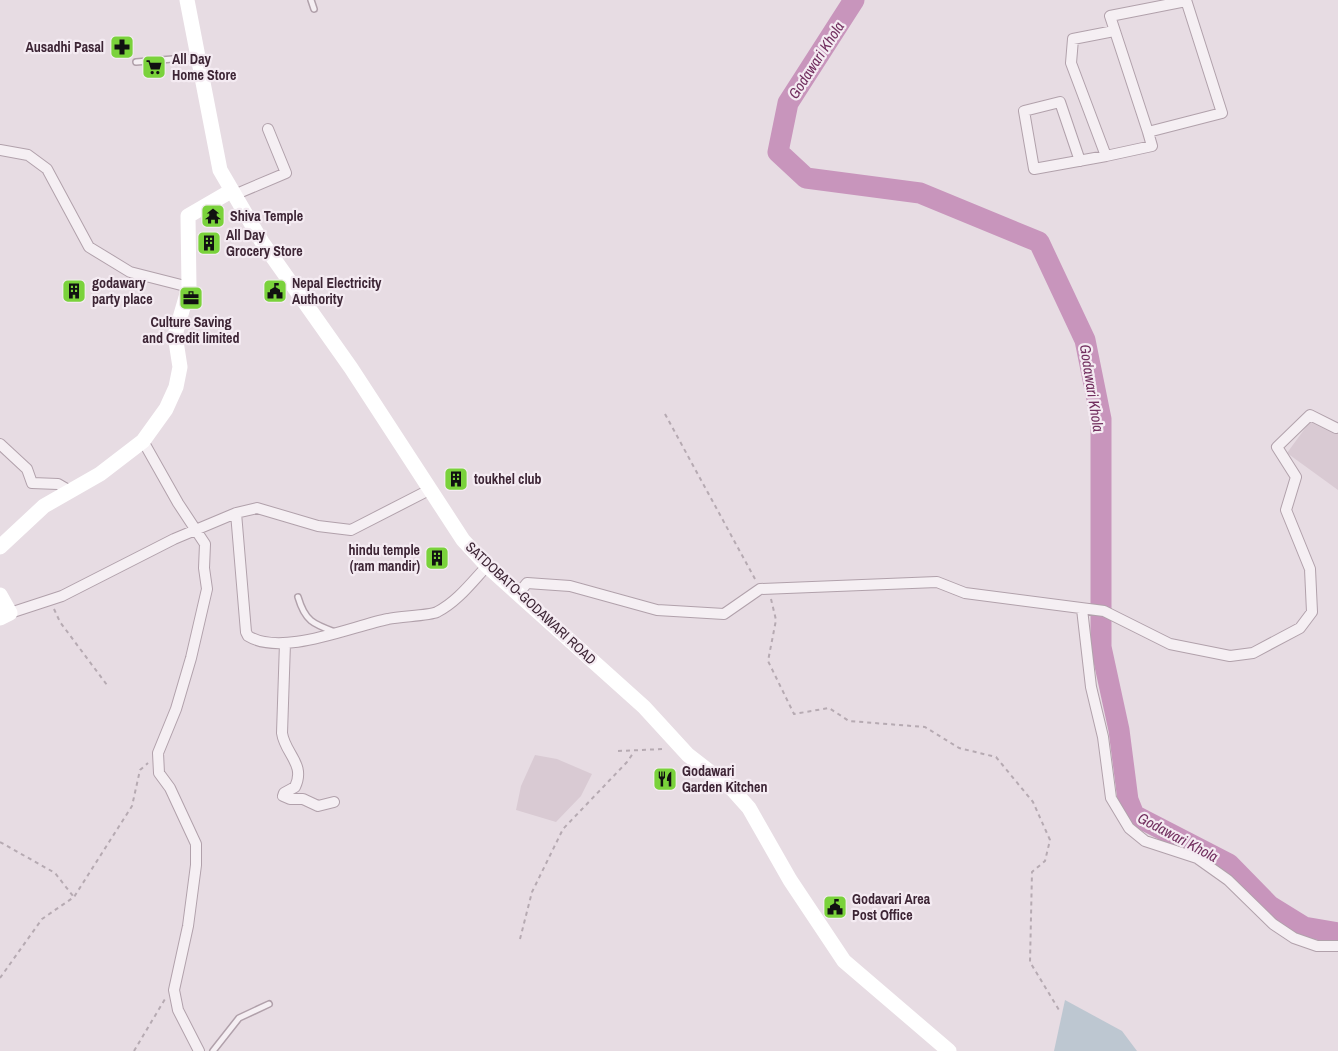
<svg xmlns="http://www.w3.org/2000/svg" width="1338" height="1051" font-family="'Archivo Narrow',sans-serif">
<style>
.built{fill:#d9cad3}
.green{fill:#bdc7d1}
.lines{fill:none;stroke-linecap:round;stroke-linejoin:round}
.river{stroke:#c895bc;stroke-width:21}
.lane-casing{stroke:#b1a1ab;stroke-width:8}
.street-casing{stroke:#b1a1ab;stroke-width:12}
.path{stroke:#b6aab2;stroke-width:2;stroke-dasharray:4 4;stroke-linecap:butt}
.lane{stroke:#f5eff3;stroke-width:5}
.street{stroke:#f5eff3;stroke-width:10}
.secondary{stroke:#fff;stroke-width:15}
.labels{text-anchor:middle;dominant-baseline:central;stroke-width:4.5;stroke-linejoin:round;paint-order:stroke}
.poi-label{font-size:14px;font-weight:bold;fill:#3d2535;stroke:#f4ebf2;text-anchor:start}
.street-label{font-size:14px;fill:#3d2535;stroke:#f4ebf2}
.water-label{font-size:15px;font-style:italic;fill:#722f5f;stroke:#f4ebf2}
</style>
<rect width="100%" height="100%" fill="#e7dce3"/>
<path class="built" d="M1314,416L1338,434V490L1287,453Z
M535,755L557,759L592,774L581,796L556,822L516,810L521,786Z"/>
<path class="green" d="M1065,1000L1122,1031L1137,1051H1054Z"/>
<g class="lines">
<path class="river" d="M854,0L788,103L778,152L806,178L920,193L1039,242L1085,340L1101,419V647L1119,730L1128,800L1134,815L1229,864L1270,906L1304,927L1338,933"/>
<g class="lane-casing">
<path id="lane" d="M311,0L314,9
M136,62L197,57
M298,597C305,621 313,624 335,632
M213,1051L239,1018L269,1004"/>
</g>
<g class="street-casing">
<path id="street" d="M1186,0L1222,113L1148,132L1110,16L1186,1
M1114,31L1073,39L1071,63L1106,156L1152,146L1148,132
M0,150L28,155L47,169L89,247L130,272L189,287
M1080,161L1060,102L1024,111L1034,169L1106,156
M234,195L286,173L268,129
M143,441L178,503L205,544L204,568L207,589L191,658L176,709L158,753L159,773L170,788L196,844V865L188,926L174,990L178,1010L199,1051
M0,444L27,469L32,483L58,484L70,491
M236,513L246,632L248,636C282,657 352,626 388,619C400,616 428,616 437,612C457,602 472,582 487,566
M518,594L527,583L570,586L657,610L724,614L760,589L937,582L965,593L1104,611L1170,644L1230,656L1253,653L1300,628L1312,612L1310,569L1286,510L1296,477L1277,447L1310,415L1336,428
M1082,609L1091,687L1103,737L1111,798L1129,828L1145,841L1197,858L1228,880L1273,924L1294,938L1317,946H1338
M10,613L62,596L174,539L236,513L257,508L318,526L351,530L431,489
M285,643L282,733C285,754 306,764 295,787L284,793L283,796L290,799H303L318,806L334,802"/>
</g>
<path class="path" d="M665,414L755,579
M771,599L776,620L768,661L794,714L829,708L849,721L925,727L959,748L996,757L1033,802L1050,840L1045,861L1032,872L1030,962L1059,1010
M54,609L60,622L107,685
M618,751L664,749
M0,842L55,873L73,896
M520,939L532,892L563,829L627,762L634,752
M0,978L42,919L74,897L132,806L140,770L148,763
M134,1051L165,999"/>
<use href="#lane" class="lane"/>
<use href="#street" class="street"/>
<path class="secondary" d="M187,0L220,170L262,242L351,368L463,540L487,566L644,707L688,755L732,789L749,808L790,880L844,961L949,1051
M0,547L44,506L100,474L143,441L166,409L176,387L180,367L175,335L189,287L188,216L231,191
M0,595L10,613L0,618"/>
</g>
<defs>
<g id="pharmacy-square" transform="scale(1.25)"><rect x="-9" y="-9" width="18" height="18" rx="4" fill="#7ad23b" stroke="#f4ebf2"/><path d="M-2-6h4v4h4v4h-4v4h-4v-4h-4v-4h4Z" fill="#111"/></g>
<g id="supermarket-square" transform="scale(1.25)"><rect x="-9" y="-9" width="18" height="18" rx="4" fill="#7ad23b" stroke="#f4ebf2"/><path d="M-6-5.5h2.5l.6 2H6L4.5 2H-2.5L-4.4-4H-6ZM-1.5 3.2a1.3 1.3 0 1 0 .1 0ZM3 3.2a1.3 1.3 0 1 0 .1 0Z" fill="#111"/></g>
<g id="temple-square" transform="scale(1.25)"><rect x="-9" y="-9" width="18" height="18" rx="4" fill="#7ad23b" stroke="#f4ebf2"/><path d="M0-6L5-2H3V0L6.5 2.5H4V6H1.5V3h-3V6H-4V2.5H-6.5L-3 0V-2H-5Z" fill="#111"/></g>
<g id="building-square" transform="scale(1.25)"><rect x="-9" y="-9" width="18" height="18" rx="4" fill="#7ad23b" stroke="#f4ebf2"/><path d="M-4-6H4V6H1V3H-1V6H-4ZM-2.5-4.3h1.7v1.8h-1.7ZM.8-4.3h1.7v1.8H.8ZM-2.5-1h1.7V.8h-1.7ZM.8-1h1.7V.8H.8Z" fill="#111"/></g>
<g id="civic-square" transform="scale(1.25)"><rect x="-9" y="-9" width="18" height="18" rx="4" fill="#7ad23b" stroke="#f4ebf2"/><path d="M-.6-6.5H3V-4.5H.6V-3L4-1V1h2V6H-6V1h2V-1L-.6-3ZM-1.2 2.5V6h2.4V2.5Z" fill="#111"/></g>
<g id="office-square" transform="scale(1.25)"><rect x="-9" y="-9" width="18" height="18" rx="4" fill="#7ad23b" stroke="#f4ebf2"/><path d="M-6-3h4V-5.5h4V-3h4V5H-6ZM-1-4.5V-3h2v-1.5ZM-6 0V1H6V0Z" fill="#111"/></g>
<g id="restaurant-square" transform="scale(1.25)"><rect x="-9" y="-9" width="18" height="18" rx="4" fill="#7ad23b" stroke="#f4ebf2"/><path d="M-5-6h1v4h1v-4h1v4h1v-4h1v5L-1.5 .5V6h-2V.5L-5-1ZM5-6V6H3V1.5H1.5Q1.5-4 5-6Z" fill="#111"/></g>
</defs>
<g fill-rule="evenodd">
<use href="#pharmacy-square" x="122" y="47"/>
<use href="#supermarket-square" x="154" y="67"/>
<use href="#temple-square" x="213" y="216"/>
<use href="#building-square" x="209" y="243"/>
<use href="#building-square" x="74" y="291"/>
<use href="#civic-square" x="275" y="291"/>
<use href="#office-square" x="191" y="298"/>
<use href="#building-square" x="456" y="479"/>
<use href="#building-square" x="437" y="558"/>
<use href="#restaurant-square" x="665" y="779"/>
<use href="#civic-square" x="835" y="907"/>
</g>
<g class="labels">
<g class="poi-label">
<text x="104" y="47" text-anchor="end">Ausadhi Pasal</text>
<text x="172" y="59">All Day<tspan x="172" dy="16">Home Store</tspan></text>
<text x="230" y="216">Shiva Temple</text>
<text x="226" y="235">All Day<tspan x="226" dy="16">Grocery Store</tspan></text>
<text x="92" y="283">godawary<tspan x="92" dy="16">party place</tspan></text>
<text x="292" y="283">Nepal Electricity<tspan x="292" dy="16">Authority</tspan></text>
<text x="191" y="322" text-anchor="middle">Culture Saving<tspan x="191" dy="16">and Credit limited</tspan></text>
<text x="474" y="479">toukhel club</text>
<text x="420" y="550" text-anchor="end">hindu temple<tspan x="420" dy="16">(ram mandir)</tspan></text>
<text x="682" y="771">Godawari<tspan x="682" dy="16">Garden Kitchen</tspan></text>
<text x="852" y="899">Godavari Area<tspan x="852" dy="16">Post Office</tspan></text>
</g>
<g class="street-label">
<text transform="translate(531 603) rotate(43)">SATDOBATO-GODAWARI ROAD</text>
</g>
<g class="water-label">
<text transform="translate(816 60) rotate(-57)">Godawari Khola</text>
<text transform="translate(1092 388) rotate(81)">Godawari Khola</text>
<text transform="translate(1178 837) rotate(28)">Godawari Khola</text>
</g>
</g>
</svg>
